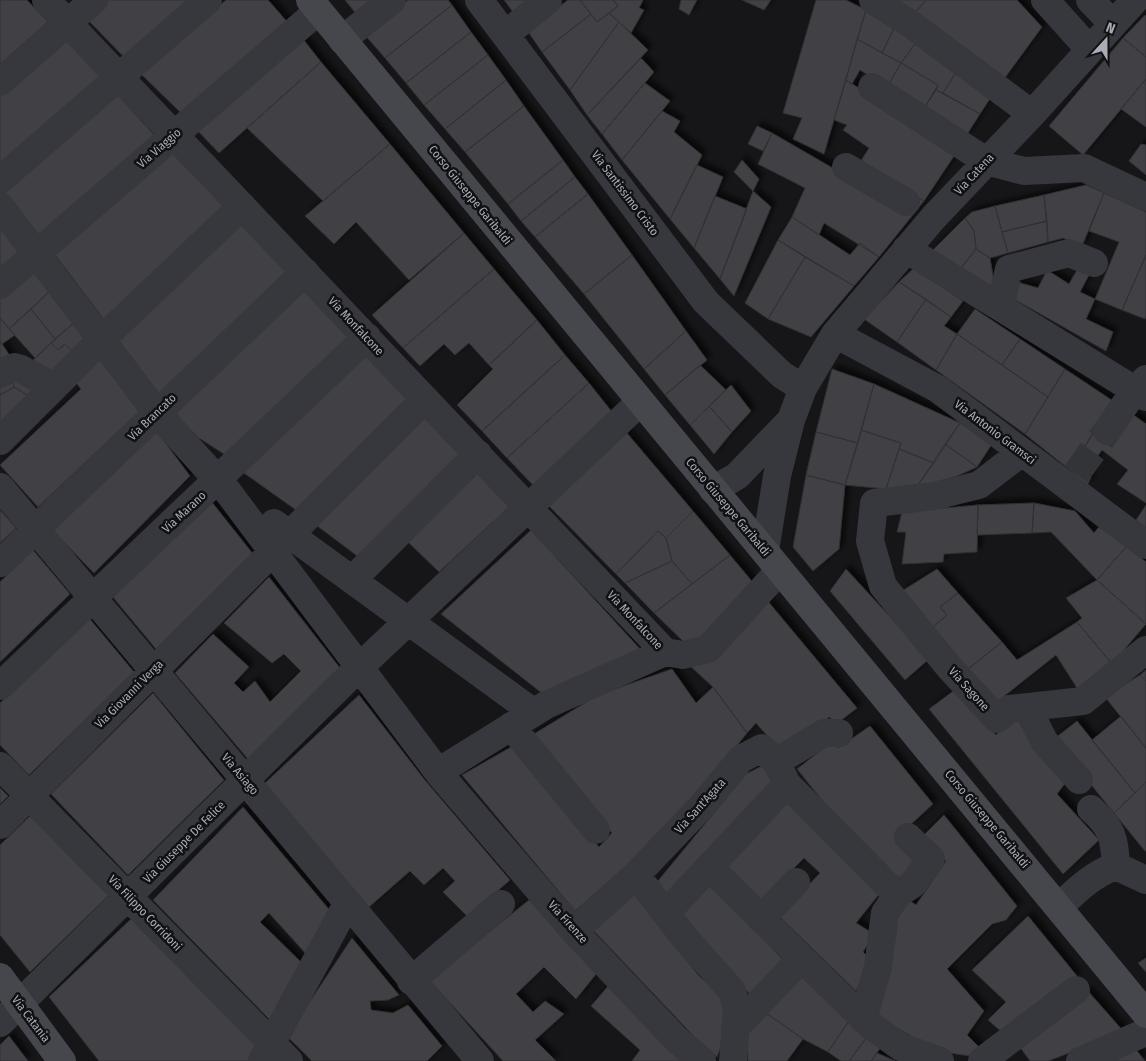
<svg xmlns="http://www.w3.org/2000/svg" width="1146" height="1061" font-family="'Fira Sans Condensed',sans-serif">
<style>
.building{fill:#404145;stroke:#303034;filter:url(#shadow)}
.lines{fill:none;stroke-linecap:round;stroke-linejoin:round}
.street-tunnel{stroke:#333438;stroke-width:28;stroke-dasharray:28 14;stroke-linecap:butt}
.street{stroke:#37383d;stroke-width:28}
.secondary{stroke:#45474d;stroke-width:28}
.labels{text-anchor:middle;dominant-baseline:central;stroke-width:5;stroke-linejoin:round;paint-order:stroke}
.street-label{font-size:12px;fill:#a8adb8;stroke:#111113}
</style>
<defs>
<filter id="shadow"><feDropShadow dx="4.5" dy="-4.5" stdDeviation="2.5" flood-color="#0009"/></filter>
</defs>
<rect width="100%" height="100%" fill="#161618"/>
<path class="building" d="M0,0H27L48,22L0,64Z
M104,0H193L125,58L84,16Z
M226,0H268L290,25L182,114L140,73Z
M345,0H376L358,16Z
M408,0H448L452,5L385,58L364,34Z
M504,0H529L513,12Z
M568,0H580L591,14L542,52L527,30Z
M580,0H613L618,6L597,22Z
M613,0H643L639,8L644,10L631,33L609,13L618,6Z
M681,0H697L689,15L679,9Z
M742,0H771L764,10Z
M816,0H846L866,10L824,154L793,139L802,118L783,113Z
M893,0H926L914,14Z
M926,0H1017L1042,27L1004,79L914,14Z
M452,5L471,32L406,83L385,58Z
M866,10L896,24L882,53L857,39Z
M609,13L619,22L570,90L542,52L591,14L597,22Z
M1145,15L1146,16V57L1123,38Z
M619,22L648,50L587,115L570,90Z
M896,24L918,40L901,63L882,53Z
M471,32L488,55L424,105L406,83Z
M63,34L104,75L0,166V90Z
M1123,38L1146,57V79L1083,155L1049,126Z
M303,39L321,62L219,153L194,127Z
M857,39L901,63L887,87L860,70L852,84L846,80Z
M918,40L958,69L943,93L936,90L938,85L901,63Z
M488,55L506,80L445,129L424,105Z
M641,58L654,72L602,134L587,115Z
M321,62L390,144L323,201L247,128Z
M901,63L938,85L923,110L887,87Z
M958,69L993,94L980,114L943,93Z
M1146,79V127L1121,109Z
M506,80L524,106L465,152L445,129Z
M846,80L958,150L924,201L859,164L869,148L843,130L847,125L834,120Z
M645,83L670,101L622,160L602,134Z
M936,90L980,114L966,136L923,110Z
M118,95L156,137L40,238L2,189Z
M524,106L563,160L508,204L465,152Z
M662,111L680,121L674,132L702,155L670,219L622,160Z
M757,126L772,133L763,151L748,144Z
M772,133L902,208L910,193L924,201L879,257L824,223L819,235L792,217L805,188L758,164Z
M390,144L464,233L409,280L356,222L334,244L305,216Z
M1141,144L1146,145V175L1129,161Z
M171,152L224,206L105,321L52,251Z
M563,160L575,177L521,221L508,204Z
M742,160L759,179L753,191L734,172Z
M697,165L723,177L694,248L670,219Z
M575,177L588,194L535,237L521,221Z
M1086,185L1104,193L1082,246L1063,238L1048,242L1044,195Z
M753,191L771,207L734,296L720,279Z
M1104,193L1146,212V255L1122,310L1095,299L1119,242L1089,231Z
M588,194L632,255L584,294L535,237Z
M1044,195L1047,221L1002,232L995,206Z
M715,196L747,209L720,279L694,248Z
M995,206L1008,253L990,258L976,249L974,231L965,218L972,212Z
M792,217L850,255L860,243L879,257L854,286L778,240Z
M965,218L974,231L976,249L961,268L932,251Z
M241,221L288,273L161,397L116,339Z
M1047,221L1048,242L1008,253L1002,232Z
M0,224L21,253L0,271Z
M464,233L494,269L403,348L372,315Z
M778,240L805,257L768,319L745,303Z
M976,249L990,258L995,288L961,268Z
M632,255L686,331L644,369L584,294Z
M1146,255V317L1145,319L1122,310Z
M805,257L854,286L811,337L768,319Z
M34,267L51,290L9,329L0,318V297Z
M914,268L963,301L951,317L899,282Z
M494,269L537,320L489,365L469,343L455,355L444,344L420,366L403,348Z
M1047,270L1069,284L1077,270L1089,275L1080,292L1095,299L1086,319L1113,332L1106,351L1012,298L1017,282L1038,288Z
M899,282L926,299L897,342L864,319Z
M303,287L350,337L227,456L199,438L174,413Z
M51,290L75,322L55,339L31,309Z
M926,299L951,317L944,326L957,334L936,370L897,342Z
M31,309L55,339L35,358L9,329Z
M975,309L1020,339L1002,365L957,334Z
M0,318L15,335L2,344L0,341Z
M537,320L565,355L482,431L457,405L493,369L489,365Z
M75,322L88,340L74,353L65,344L58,350L51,343Z
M686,331L707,360L665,395L644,369Z
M957,334L1048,397L1025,434L936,370Z
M1020,339L1065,369L1048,397L1002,365Z
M0,341L14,362L0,369Z
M51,343L58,350L65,344L74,353L49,377L28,365Z
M365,352L410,400L296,510L244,473Z
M565,355L589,383L507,458L482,431Z
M99,358L141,410L38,507L0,465L81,389L74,380Z
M700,365L726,390L690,425L665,395Z
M832,369L874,384L858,443L816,432Z
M1065,369L1113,401L1070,470L1025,434Z
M12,373L42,384L29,396L14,387Z
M12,373L14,387L0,395V378Z
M589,383L612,412L533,485L507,458Z
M874,384L960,423L934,463L899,449L901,443L861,430Z
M731,385L751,411L732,432L709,406Z
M14,387L29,396L0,424V395Z
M709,406L732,432L714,454L690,425Z
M1132,414L1146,424V503L1117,484L1128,470L1102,450L1086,472L1091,477L1087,486L1070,470L1100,423Z
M422,415L463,455L360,558L312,522Z
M960,423L992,444L977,467L945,444Z
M155,429L190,476L94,573L51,529Z
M861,430L901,443L886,489L845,485Z
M626,432L693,511L666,538L658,531L616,574L549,506Z
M816,432L858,443L845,485L806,475Z
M945,444L977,467L957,476L916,488Z
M899,449L934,463L916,488L886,489Z
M476,469L510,506L439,572L406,540Z
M806,475L845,485L839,549L813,571L793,547Z
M211,501L253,554L156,649L112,596Z
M1034,503L1032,533L977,535L978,505Z
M1034,503L1075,511L1094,533L1099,527L1127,546L1097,580L1051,532L1032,533Z
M978,505L977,552L944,554L943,562L902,564L906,532H897L902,512Z
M1146,505V528L1136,520Z
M0,510L16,528L0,543Z
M693,511L730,555L692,584L672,561L666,538Z
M531,530L640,649L543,694L441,614Z
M658,531L666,538L672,561L625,583L616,574Z
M1127,546L1146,562V624L1097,580Z
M33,550L70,594L0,662V582Z
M730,555L755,585L702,638L686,644L654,613Z
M672,561L692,584L654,613L625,583Z
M846,569L929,659L905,680L830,591Z
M937,569L958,593L940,607L947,615L933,627L902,591Z
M269,577L340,668L248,759L175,673L213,634L249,667L234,683L243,692L255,681L270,702L301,671L284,654L272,663L224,623Z
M1097,580L1146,624L1112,664L1077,622L1082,618L1066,598Z
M958,593L1002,642L968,669L933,627L947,615L940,607Z
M766,599L857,708L835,725L830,717L777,747L756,723L747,733L713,687L688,664Z
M89,618L134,672L29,775L0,745V703Z
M1077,622L1112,664L1079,691L1056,655L998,701L968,669L1002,642L1017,660Z
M672,669L696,703L713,687L747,733L700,792L640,854L575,911L462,775L513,746L599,847L612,833L529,737L598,695Z
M1146,670V681L1140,675Z
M1140,675L1146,681V748L1105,697Z
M956,689L996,735L1016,718L1069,778L1057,794L1099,840L1063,874L929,709Z
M153,693L224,780L128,875L51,794Z
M359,695L424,779L510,880L468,917L443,892L455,881L443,868L424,885L410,871L369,907L263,785Z
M1121,716L1146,748V782L1135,793L1092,740Z
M1077,721L1135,793L1114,813L1054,739Z
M870,726L933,804L896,838L918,859L902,882L849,834L797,769L833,741L838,748Z
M766,764L777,776L665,902L653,887L746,774Z
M1146,782V851H1145L1114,813Z
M0,788L8,796L0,804Z
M787,800L880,893L856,923L874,934L863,952L871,960L856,991L779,916L820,873L804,858L762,900L724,863Z
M243,807L332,913L308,956L269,913L260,922L303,964L271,1021L153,900Z
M944,815L1017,906L1006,920L992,924L947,969L984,1011L967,1035L982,1050L970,1056L936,1051L894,1026L877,1023L894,918L907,899L916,905L946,861L920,839Z
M30,816L109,895L30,972L0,935V845Z
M709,881L785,962L753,998L680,913Z
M633,892L699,976L724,998L725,1036L717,1057L702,1045L594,931Z
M529,900L597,973L576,999L544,967L516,994L533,1012L545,1001L564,1014L535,1040L556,1061H503L429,980Z
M1028,916L1077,976L1003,1033L988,1020L1006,1002L972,970Z
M131,919L256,1046L249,1061H99L49,997Z
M352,938L399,995L388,1000L370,1001L371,1010L393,1013L408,1005L442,1046L427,1061H312L287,1036Z
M1146,958V972L1138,963Z
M804,974L851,1018L828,1052L803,1039L766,1013Z
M609,985L684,1061H632L640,1050L591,1006Z
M1087,990L1124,1032L1048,1061H1030L1017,1043Z
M766,1013L803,1039L787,1061H748L747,1033Z
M851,1018L870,1033L849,1061H841L828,1052Z
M870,1033L884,1043L871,1061H849Z
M9,1036L28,1061H0V1045Z
M1134,1047L1145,1061H1104Z
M877,1053L895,1061H871Z"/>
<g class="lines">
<path class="street-tunnel" d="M1076,474L1107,431"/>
<path class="street" d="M46,0L665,652
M479,0L706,302L782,375L803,388
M873,0L912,25L1032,114
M1045,0L1090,50
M1090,0L1113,24
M506,34L548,0
M342,40L392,0
M0,82L94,0
M872,87L986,161L1024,171L1084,168L1146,197
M846,167L906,202
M0,180L208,0
M0,206L157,413L225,488L441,776L574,931L676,1039L702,1061
M906,249L1146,397
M0,285L318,11
M1000,307L1009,269L1069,253L1094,263
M835,334L938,389L1146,545
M0,374L14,367L21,369L54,387
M1107,431L1135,390L1146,379
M0,441L101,340L242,206
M1022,452L979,485L935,496L874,503L870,541L883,586L949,667L997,719L1009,709L1083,701L1146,650
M0,487L480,1061
M713,490L737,476L790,421
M274,523L533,712
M765,551L777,476L791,420L803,388L835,334L934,217L1032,114L1135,0
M0,563L305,272
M352,580L478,454
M0,686L367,337
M1027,707L1044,741L1079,780
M511,726L596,830
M776,762L787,784L897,895
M0,766L289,1061
M438,772L546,705L665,652L683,655L708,649L780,570
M1091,809C1113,829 1114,837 1116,866
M0,825L425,399
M709,867L870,1025L901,1047L940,1061
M636,875L684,937L732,991L737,1008L733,1061
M1059,907C1077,890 1093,874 1116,866L1146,880
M666,913L787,784
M761,919L796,882
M574,931L636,875L701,807L741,759L762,748L776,762L824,733H839
M411,981L501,904
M863,1019L878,967L885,913L897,895L913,884L931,859L908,837
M0,1023L347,679L640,402
M735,1028L801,959
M262,1061L347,904
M982,1061L1076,990
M1080,1061L1146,1032"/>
<path class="secondary" d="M310,0L1146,1014
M0,977L62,1061"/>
</g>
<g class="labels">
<g class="street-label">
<text transform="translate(159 148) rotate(-41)">Via Viaggio</text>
<text transform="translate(974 174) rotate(-47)">Via Catena</text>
<text transform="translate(625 193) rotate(53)">Via Santissimo Cristo</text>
<text transform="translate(470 195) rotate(51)">Corso Giuseppe Garibaldi</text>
<text transform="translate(356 326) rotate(47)">Via Monfalcone</text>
<text transform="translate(152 417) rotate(-44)">Via Brancato</text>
<text transform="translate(995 432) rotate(37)">Via Antonio Gramsci</text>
<text transform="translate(728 507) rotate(50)">Corso Giuseppe Garibaldi</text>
<text transform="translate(184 512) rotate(-43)">Via Marano</text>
<text transform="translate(635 620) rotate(47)">Via Monfalcone</text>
<text transform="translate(969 689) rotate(48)">Via Sagone</text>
<text transform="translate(129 694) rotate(-45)">Via Giovanni Verga</text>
<text transform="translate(240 774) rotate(50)">Via Asiago</text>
<text transform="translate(700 806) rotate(-48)">Via Sant'Agata</text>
<text transform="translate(987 819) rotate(50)">Corso Giuseppe Garibaldi</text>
<text transform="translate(184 842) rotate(-45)">Via Giuseppe De Felice</text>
<text transform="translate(145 913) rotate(46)">Via Filippo Corridoni</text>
<text transform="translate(568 922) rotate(48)">Via Firenze</text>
<text transform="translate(31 1019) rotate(53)">Via Catania</text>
</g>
</g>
<g transform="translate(1106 40) rotate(21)" stroke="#111113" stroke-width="4" paint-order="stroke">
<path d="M0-4L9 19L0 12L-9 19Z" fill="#a8adb8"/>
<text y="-8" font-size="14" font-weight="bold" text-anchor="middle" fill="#a8adb8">N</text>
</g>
</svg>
